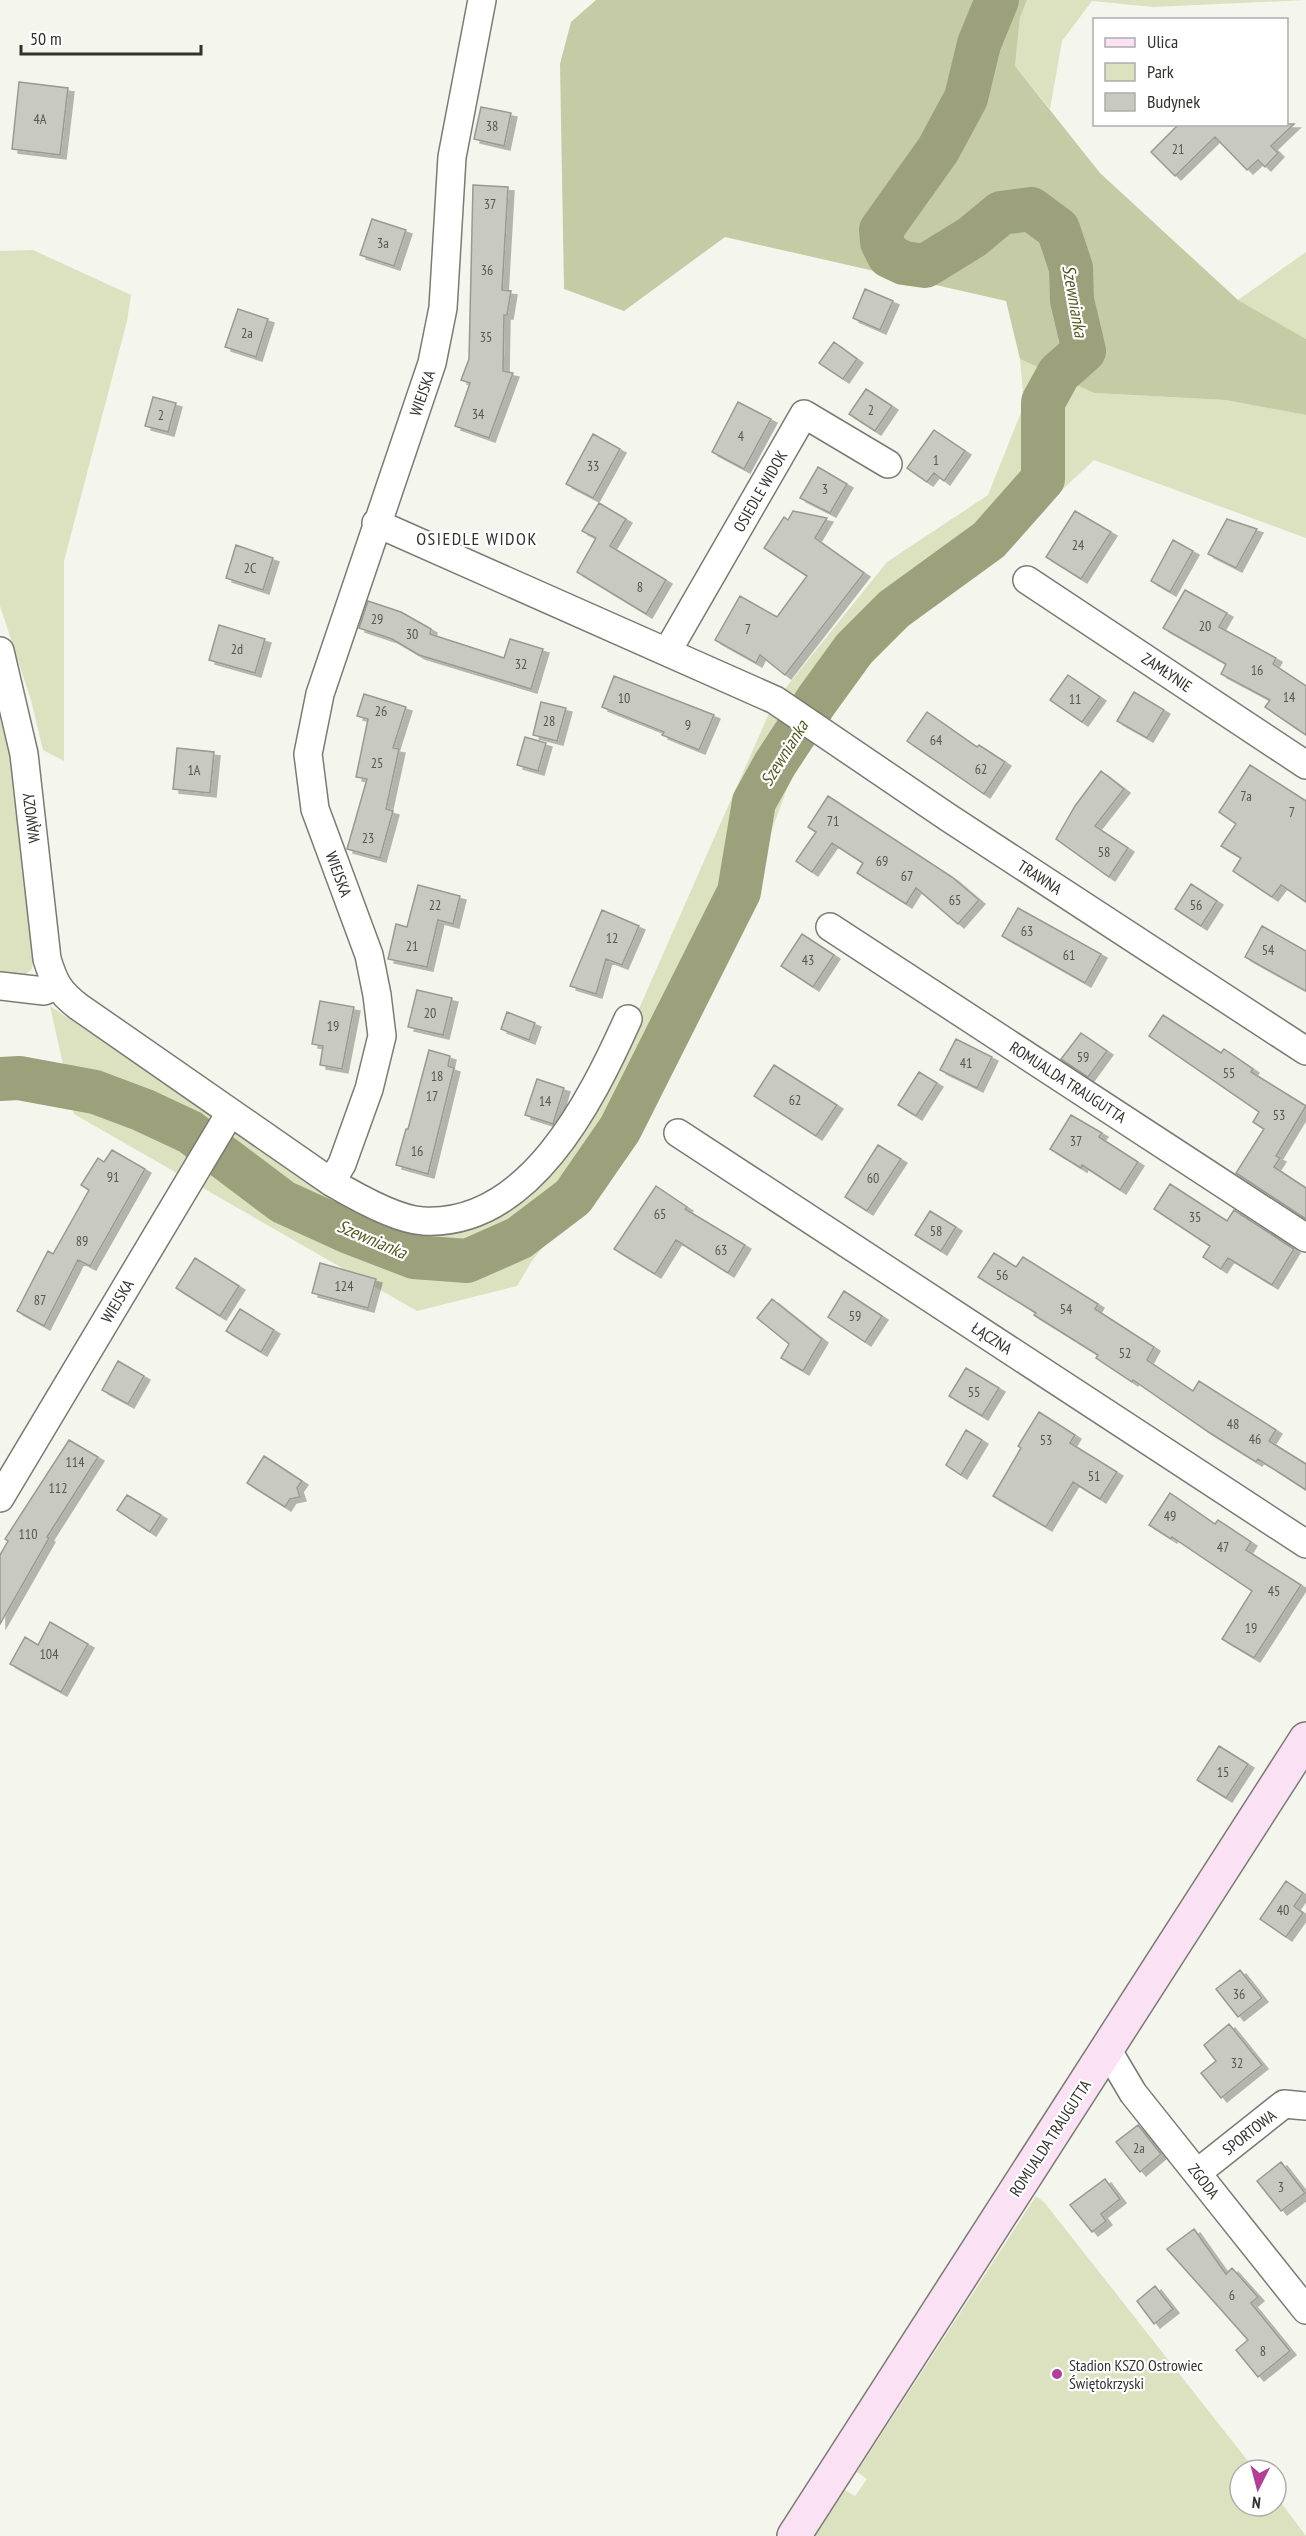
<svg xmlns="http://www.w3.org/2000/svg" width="1306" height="2536" font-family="'PT Sans Narrow',sans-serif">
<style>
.green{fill:#dce1c0}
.forest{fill:#c5cba4}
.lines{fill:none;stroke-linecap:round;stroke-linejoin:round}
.river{stroke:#9ca17c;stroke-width:44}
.building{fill:#c8cac1;stroke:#999a92;stroke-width:1.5;filter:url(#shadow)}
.street-casing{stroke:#7a7b73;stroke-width:30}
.secondary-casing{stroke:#7a7b73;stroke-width:36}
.street{stroke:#fff;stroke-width:27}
.secondary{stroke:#fbe1f4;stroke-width:33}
.poi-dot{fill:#b23e97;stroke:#fff;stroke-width:2}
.labels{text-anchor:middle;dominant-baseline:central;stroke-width:4.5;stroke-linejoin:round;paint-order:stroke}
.number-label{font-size:14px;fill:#575753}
.street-label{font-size:16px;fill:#31312e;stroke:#fff}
.poi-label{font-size:16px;fill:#31312e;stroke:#fff;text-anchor:start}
.water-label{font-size:18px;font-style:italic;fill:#565b20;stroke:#fff}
.neighbourhood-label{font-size:18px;letter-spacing:1.5px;fill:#31312e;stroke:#fff}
</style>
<defs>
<filter id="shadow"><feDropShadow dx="6" dy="4" stdDeviation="0" flood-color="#0004"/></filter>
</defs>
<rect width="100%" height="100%" fill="#f4f6ed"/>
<path class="green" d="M1027,0H1306L1153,7L1092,1L1062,41L1050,109L1015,66L1020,16Z
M33,250L131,295L127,321L64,561V761L43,750L31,700L0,606V251Z
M1306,252V339L1238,300Z
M1020,359L1094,393L1225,400L1306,415V538L1094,460L1000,548L856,670L798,759L770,835L711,982L645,1115L532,1261L517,1286L417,1311L74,1114L50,1006L312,1179L430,1232L538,1182L638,1011L770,711L783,691L887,562L988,495L1024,405Z
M0,695L15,771L33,962L32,969L21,978L0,976Z
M1036,2196L1044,2202L1255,2470H1240V2506H1276V2496L1306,2536H815L845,2490L855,2496L867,2479L857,2472Z"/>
<path class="forest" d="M596,0H1027L1020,17L1015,66L1100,173L1238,300L1306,339V415L1225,400L1094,393L1020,359L1006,301L725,237L624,311L564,289L560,64L571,22Z"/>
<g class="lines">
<path class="river" d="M0,1079L19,1078L95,1092L143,1110L190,1132L283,1202L349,1232L414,1257L467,1261L519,1238L573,1197L620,1129L739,892L754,802L775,764L817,700L854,649L894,609L989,540L1043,479V402L1059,373L1084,351L1072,300L1071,268L1058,229L1031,209L1001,213L972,237L925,266L904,263L889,256L882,242L881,230L938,150L966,98L979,44L997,0"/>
</g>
<path class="building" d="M19,82L68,88L60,155L12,149Z
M481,107L511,113L504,146L474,139Z
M1179,124H1294L1271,146L1278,153L1265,167L1258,160L1247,170L1215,137L1175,176L1151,152Z
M473,185L508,187L502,290L511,291L507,315H504L503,371L513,373L489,438L455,426L470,383L461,380L469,359Z
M372,219L406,230L394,266L360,255Z
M865,289L893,301L880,330L853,318Z
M238,309L268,319L256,357L225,347Z
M834,342L857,359L843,379L819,363Z
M866,389L892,406L875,431L849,414Z
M153,397L176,403L168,432L145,426Z
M738,402L771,419L744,469L712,452Z
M934,430L965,451L944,481L934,473L927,482L907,468Z
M593,434L620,449L593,498L566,484Z
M818,467L847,484L830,513L800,498Z
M599,503L626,519L610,546L666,580L646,614L577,572L596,538L582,531Z
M793,511L827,518L815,538L864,573L785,675L760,655L756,663L715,640L740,596L777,617L807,576L764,548L784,517L788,520Z
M1075,511L1111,532L1081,579L1046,557Z
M1227,519L1257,529L1236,568L1208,554Z
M1173,540L1193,551L1170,592L1151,581Z
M236,545L273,558L263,590L226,578Z
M1185,590L1227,613L1219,627L1276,658L1273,664L1306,686V735L1265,707L1270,700L1221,674L1226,664L1163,628Z
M368,601L401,612L431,629L430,634L504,658L510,639L543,649L531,689L419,655L392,639L359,628Z
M219,625L265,639L255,673L209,660Z
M1068,675L1100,697L1082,722L1050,700Z
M614,676L714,715L699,750L662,735L664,732L602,707Z
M1134,692L1164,710L1147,738L1117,721Z
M364,694L406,707L393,748L399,749L386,809L393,811L380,858L347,849L367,779L356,777L368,719L357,716Z
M541,702L566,708L557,741L533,735Z
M927,712L977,747L979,745L1005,762L984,794L907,741Z
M525,737L546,743L538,771L517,765Z
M177,748L214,752L210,793L173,789Z
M1250,765L1306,801V902L1281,885L1272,897L1233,871L1241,858L1221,846L1236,824L1219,812Z
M1101,771L1124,789L1095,826L1128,848L1109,877L1056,839L1075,806Z
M828,796L952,877L979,900L958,924L916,888L906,904L857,873L863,863L832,843L812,872L796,861L816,832L808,827Z
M1191,884L1217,901L1201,926L1175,909Z
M418,885L460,896L453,924L438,920L427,967L388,959L396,924L407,927Z
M1018,908L1101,954L1085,983L1002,936Z
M602,910L639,926L622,965L606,959L596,994L570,986Z
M1262,926L1306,951V991L1245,957Z
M802,934L834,955L813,987L781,966Z
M417,990L452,998L443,1035L408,1027Z
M320,1001L354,1007L342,1069L320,1065L323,1046L312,1044Z
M507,1012L535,1023L529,1040L501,1029Z
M1163,1015L1221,1053L1224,1049L1253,1069L1251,1072L1306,1106L1276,1156L1280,1158L1274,1167L1306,1188V1219L1236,1173L1264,1129L1253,1122L1259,1112L1149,1036Z
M1081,1033L1107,1051L1088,1077L1061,1059Z
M956,1039L992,1057L977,1088L940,1070Z
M429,1050L450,1056L448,1066L454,1068L428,1174L396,1165L406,1129H408Z
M774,1065L837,1105L816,1136L754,1096Z
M919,1072L937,1083L916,1116L898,1105Z
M537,1079L564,1088L553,1124L525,1115Z
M1071,1115L1102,1133L1099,1137L1138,1162L1120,1190L1082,1165L1081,1168L1050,1149Z
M878,1145L901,1159L867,1211L845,1197Z
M112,1150L145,1169L90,1266L78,1260L44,1326L17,1311L48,1251L53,1254L89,1190L81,1185L98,1158L104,1162Z
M1170,1184L1227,1221L1234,1210L1294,1249L1272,1285L1228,1258L1221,1269L1203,1257L1210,1246L1154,1209Z
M656,1186L687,1207L685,1209L745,1245L728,1273L676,1240L655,1274L614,1249Z
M930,1211L956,1227L941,1251L915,1235Z
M994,1253L1016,1267L1023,1257L1098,1304L1095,1309L1154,1347L1147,1360L1193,1391L1199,1381L1276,1430L1269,1441L1306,1464V1490L1258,1459L1256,1462L1210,1433L1133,1380L1132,1382L1096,1358L1098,1355L1034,1315L1036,1313L978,1277Z
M195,1258L239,1286L220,1316L176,1288Z
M320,1263L376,1279L368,1308L312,1293Z
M844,1291L882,1316L865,1342L828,1317Z
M772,1299L822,1339L803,1371L781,1358L789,1344L757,1318Z
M240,1309L274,1330L261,1352L226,1331Z
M118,1361L144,1376L128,1404L102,1390Z
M966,1368L999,1388L982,1416L949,1396Z
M1039,1412L1075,1435L1070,1443L1117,1472L1100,1499L1073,1482L1046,1527L993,1496L1021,1448L1018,1446Z
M966,1430L982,1440L961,1475L946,1465Z
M69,1440L98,1457L47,1537L49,1538L0,1624V1555L8,1541L5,1539Z
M264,1456L302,1481L297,1488L300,1497L290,1499L285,1507L247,1483Z
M1170,1493L1215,1524L1218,1520L1251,1542L1246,1550L1301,1585L1254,1658L1222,1639L1252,1591L1172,1537L1171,1539L1149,1525Z
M127,1495L161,1515L150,1532L117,1510Z
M50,1622L88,1644L61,1692L10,1664L25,1637L38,1645Z
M1219,1746L1248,1764L1226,1798L1197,1780Z
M1286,1881L1303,1893L1294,1906L1303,1913L1286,1937L1260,1919Z
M1240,1970L1262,1998L1238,2017L1216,1989Z
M1229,2024L1262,2065L1221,2098L1201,2073L1216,2061L1204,2045Z
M1138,2125L1161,2154L1140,2172L1116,2142Z
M1281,2162L1305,2193L1281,2211L1257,2181Z
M1105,2179L1120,2199L1101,2214L1106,2221L1092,2232L1070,2205Z
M1194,2229L1226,2274L1232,2268L1258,2297L1251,2303L1290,2351L1258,2377L1236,2350L1248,2340L1167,2249Z
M1155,2286L1173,2309L1154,2324L1137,2301Z"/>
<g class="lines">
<g class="street-casing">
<path id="street" d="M376,523L775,700L949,818L1306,1051
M1027,580L1306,765
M0,651L24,754L47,959C54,982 59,992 79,1007L331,1182C353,1195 398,1220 423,1221C529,1227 591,1101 628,1019
M667,652L804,414L888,464
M830,927L1306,1238
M0,986L44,991L57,986
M678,1133L1306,1544
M331,1182L342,1164L369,1089L382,1036L377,995L369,955L315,809L308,754L320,694L432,363L443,308L452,157L482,0
M0,1498L230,1113
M1107,2049L1133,2093L1306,2310
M1197,2173L1284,2104L1306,2106"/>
</g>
<g class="secondary-casing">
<path id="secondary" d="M794,2536L1306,1739"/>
</g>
<use href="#street" class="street"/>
<use href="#secondary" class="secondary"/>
</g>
<circle class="poi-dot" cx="1057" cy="2374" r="6"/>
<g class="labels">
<g class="number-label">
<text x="40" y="119">4A</text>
<text x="492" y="126">38</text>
<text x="1178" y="149">21</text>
<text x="490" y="204">37</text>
<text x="383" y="243">3a</text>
<text x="487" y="270">36</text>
<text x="247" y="333">2a</text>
<text x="486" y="337">35</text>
<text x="871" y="410">2</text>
<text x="478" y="414">34</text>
<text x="161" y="415">2</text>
<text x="741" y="436">4</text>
<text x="936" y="460">1</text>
<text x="593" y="466">33</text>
<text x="825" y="489">3</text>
<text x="1078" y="545">24</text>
<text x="250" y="568">2C</text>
<text x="640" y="587">8</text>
<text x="377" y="619">29</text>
<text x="1205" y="626">20</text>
<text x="748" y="629">7</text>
<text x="412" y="634">30</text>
<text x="237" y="649">2d</text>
<text x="521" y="664">32</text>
<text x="1257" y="670">16</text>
<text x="1289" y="697">14</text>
<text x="624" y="698">10</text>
<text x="1075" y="699">11</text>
<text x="381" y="711">26</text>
<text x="549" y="721">28</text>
<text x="688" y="725">9</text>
<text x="936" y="740">64</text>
<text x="377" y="763">25</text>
<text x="981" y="769">62</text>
<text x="194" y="770">1A</text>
<text x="1246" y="796">7a</text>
<text x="1292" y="812">7</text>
<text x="833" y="821">71</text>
<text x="368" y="838">23</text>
<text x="1104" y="852">58</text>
<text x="882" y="861">69</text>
<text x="907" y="876">67</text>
<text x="955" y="900">65</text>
<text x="435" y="905">22</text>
<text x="1196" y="905">56</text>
<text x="1027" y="931">63</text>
<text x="612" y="938">12</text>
<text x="412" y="946">21</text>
<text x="1268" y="950">54</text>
<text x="1069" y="955">61</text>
<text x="808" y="960">43</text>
<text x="430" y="1013">20</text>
<text x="333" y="1026">19</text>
<text x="1083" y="1057">59</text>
<text x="966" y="1063">41</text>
<text x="1229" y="1073">55</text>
<text x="437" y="1076">18</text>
<text x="432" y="1096">17</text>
<text x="795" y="1100">62</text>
<text x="545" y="1101">14</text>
<text x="1279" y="1115">53</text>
<text x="1076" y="1141">37</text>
<text x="417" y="1151">16</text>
<text x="113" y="1177">91</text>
<text x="873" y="1178">60</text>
<text x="660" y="1214">65</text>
<text x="1195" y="1217">35</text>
<text x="936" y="1231">58</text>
<text x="82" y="1241">89</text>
<text x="721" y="1250">63</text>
<text x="1002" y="1275">56</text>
<text x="344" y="1286">124</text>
<text x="40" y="1300">87</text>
<text x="1066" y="1309">54</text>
<text x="855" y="1316">59</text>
<text x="1125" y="1353">52</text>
<text x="974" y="1392">55</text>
<text x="1233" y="1424">48</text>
<text x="1255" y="1439">46</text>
<text x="1046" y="1440">53</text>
<text x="75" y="1462">114</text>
<text x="1094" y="1476">51</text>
<text x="58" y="1488">112</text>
<text x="1170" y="1516">49</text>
<text x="28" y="1534">110</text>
<text x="1223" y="1547">47</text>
<text x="1274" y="1591">45</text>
<text x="1251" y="1628">19</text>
<text x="49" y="1654">104</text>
<text x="1223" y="1772">15</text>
<text x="1283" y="1910">40</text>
<text x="1239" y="1994">36</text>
<text x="1237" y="2063">32</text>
<text x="1139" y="2148">2a</text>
<text x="1281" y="2187">3</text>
<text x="1232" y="2295">6</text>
<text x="1263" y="2351">8</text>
</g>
<g class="street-label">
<text transform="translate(422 393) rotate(-71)">WIEJSKA</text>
<text transform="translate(760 491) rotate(-60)">OSIEDLE WIDOK</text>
<text transform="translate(1167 672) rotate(34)">ZAMŁYNIE</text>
<text transform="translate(31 818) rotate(-97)">WĄWOZY</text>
<text transform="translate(339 874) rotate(70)">WIEJSKA</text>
<text transform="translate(1040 877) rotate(33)">TRAWNA</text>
<text transform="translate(1068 1082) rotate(33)">ROMUALDA TRAUGUTTA</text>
<text transform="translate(117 1301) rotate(-59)">WIEJSKA</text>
<text transform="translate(992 1338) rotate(33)">ŁĄCZNA</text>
<text transform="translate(1249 2132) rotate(-38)">SPORTOWA</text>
<text transform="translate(1050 2138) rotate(-57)">ROMUALDA TRAUGUTTA</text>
<text transform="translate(1204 2181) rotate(52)">ZGODA</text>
</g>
<g class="poi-label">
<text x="1069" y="2365">Stadion KSZO Ostrowiec<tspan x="1069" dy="18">Świętokrzyski</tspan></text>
</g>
<g class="water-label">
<text transform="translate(1075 301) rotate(80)">Szewnianka</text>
<text transform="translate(784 753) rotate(-58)">Szewnianka</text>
<text transform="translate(372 1239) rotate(23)">Szewnianka</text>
</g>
<g class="neighbourhood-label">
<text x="477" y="538">OSIEDLE WIDOK</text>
</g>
</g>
<rect x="1093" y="18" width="195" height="108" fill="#ffffff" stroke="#adadab" stroke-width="1.5"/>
<rect x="1105" y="38" width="30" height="9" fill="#fbe1f4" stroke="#adadab" stroke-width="1.5"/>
<text x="1147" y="48" font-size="18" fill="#31312e">Ulica</text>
<rect x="1105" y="63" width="30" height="18" fill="#dce1c0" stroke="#adadab" stroke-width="1.5"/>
<text x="1147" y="78" font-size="18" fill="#31312e">Park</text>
<rect x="1105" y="93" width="30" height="18" fill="#c8cac1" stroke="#adadab" stroke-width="1.5"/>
<text x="1147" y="108" font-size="18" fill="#31312e">Budynek</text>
<g transform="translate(1258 2488) rotate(186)"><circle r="28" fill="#ffffff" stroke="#adadab" stroke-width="1.5"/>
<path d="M0-4.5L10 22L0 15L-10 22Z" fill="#b23e97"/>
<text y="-9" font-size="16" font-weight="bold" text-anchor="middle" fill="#31312e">N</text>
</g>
<path d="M21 45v9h180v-9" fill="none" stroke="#31312e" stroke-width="3"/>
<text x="30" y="45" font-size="18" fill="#31312e" stroke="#ffffff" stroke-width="4.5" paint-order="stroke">50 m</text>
</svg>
